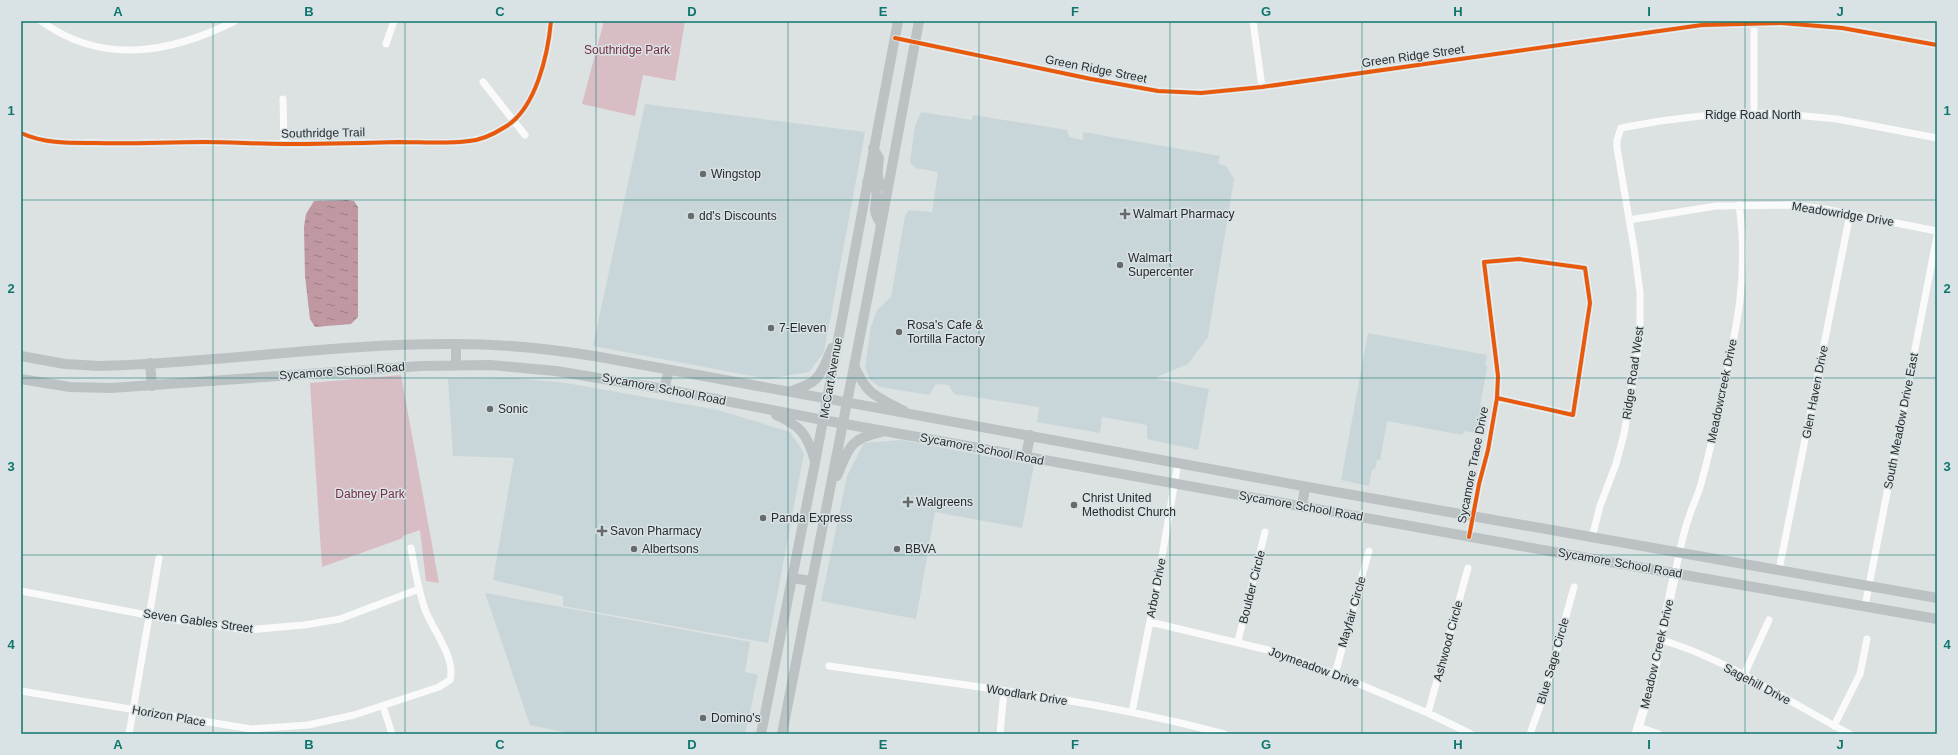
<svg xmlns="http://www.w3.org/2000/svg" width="1958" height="755" font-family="Arial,sans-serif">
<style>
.built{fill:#c9d6d9}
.green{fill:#d8bec4}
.water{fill:url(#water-ripples)}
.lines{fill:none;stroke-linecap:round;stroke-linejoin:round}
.minor{stroke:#fafafb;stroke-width:7}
.tertiary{stroke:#fafafb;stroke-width:9}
.secondary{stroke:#bcc2c3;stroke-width:10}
.cycleway-casing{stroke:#d9e2e5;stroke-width:6}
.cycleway{stroke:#e8590c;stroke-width:4}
.grid{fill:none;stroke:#0f766e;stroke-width:1;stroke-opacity:0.55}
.poi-dot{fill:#676b6c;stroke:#d9e2e5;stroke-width:1.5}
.labels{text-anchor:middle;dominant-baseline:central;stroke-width:3;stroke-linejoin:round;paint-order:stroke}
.park-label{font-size:12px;fill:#772e43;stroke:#d9e2e5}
.street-label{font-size:12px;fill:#282b2d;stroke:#d9e2e5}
.poi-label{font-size:12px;fill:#282b2d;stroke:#d9e2e5;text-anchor:start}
.neatline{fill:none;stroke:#0f766e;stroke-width:1.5}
.grid-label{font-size:13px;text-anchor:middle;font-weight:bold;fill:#0f766e}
</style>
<defs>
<pattern id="water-ripples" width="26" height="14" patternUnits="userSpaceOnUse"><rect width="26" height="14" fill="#bf98a2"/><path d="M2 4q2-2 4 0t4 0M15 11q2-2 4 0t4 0" fill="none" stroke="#9b7c84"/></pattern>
</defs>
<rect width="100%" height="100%" fill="#dce1e2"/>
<path class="built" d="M645,104L865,132L824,352L809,372L768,379L593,346Z
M921,112L972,120L973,115L1067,130L1069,137L1083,140V132L1220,156L1218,163L1227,167L1234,179L1208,337L1188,364L1159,376L1157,379L1209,389L1198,450L1147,439V425L1102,417L1100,433L1037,422L1039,407L954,394L949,385L936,384L929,395L880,387L870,380L865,367L871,327L877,310L891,297L905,216L909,210L932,212L938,172L915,168L910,162L915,126Z
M1368,333L1487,355L1485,365H1487V369L1480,405L1484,406L1479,434L1464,431L1463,435L1387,421L1380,460H1377L1375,469H1372L1369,486L1341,480Z
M515,378L566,383L718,410L790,432L804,453L768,643L563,606V596L493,580L514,458L453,456L448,379Z
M901,440L1034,465L1022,528L935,512L916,619L821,601L847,476L864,443Z
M485,593L750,642L745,672L758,675L745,734H573L530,725Z"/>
<path class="green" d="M604,21H685L675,81L643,75L635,116L582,104Z
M401,375L439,583L426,581L420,530L403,536V538L322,567L310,383Z"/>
<path class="water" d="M347,200L354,201L358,207V317L351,324L315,327L310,319L305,276L304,227L306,214L314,201Z"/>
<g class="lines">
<path class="minor" d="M41,21C103,66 171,53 235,21
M1253,21L1262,87
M895,38L1091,79L1158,91L1201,93L1262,87L1702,25L1782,23L1842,28L1937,45
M386,44L394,21
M483,82L525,135
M283,99L284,144
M1754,113V21
M21,133C45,144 70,143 96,143C132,144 167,142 203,142C230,142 258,144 285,144C323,144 361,143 398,142C421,142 446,144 469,141C482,140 494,134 505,127C536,109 548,54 551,21
M1629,220L1716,206L1793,205L1824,209L1937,231
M1469,537L1479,484L1488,450L1497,398L1498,376L1484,262L1519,259L1585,268L1590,303L1573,415L1497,398
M1592,538L1600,506L1616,464L1624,434L1640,338V292L1634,248L1617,148V140L1621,128L1660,121L1701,116L1773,113L1837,119L1937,138
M1779,570L1850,214
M1675,573C1679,555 1682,537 1688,520C1692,506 1699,494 1702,480C1710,452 1716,423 1722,394C1737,328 1749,273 1739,205
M21,591L168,619L247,630L304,625L340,619L419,589
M1865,606L1937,236
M1150,622L1268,650L1335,674L1428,713L1471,734
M1662,640C1729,660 1788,702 1850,734
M1238,641L1265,532
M829,666C961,685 1095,699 1224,734
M1335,674L1369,551
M1744,675L1769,620
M21,691L251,729L308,725L354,715L439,687L450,680C456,659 434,631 426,612C418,591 415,569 411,548
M383,706L392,734
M1132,712L1157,586L1178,463
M1428,713L1468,568
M1834,726L1860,674L1867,639
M1639,727L1659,734
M129,734L159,558
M1000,734L1004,691
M1530,734L1546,689L1574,587"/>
<path class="tertiary" d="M1636,734L1651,686L1675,573"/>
<path class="secondary" d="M873,148L879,158C878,168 876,176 881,185L887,187
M867,182C882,189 875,197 875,210C875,215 879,220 881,225
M21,356L65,364L100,366C219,363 337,343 456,344C504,344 552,349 600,357L1330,491L1937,598
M150,363L152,386
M456,365V344
M854,365C867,396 876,396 904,411
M21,379L70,387L111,388L421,366L490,365L556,371L664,389L823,420L1621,564L1937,619
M664,389L669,370
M791,391C821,382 820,375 832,348
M776,415C801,426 807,434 815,461
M1026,457L1030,435
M837,476C849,448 849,439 881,432
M1302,507L1305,487
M792,578L811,581
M761,734L815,463L898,21
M782,734L869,290L919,21"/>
<g class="cycleway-casing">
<path id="cycleway" d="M895,38L1091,79L1158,91L1201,93L1262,87L1702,25L1782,23L1842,28L1937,45
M21,133C45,144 70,143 96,143C132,144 167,142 203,142C230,142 258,144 285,144C323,144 361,143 398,142C421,142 446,144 469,141C482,140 494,134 505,127C536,109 548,54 551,21
M1469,537L1479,484L1488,450L1497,398L1498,376L1484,262L1519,259L1585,268L1590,303L1573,415L1497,398"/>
</g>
<use href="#cycleway" class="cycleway"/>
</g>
<path class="grid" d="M213,21V734M405,21V734M596,21V734M788,21V734M979,21V734M1170,21V734M1362,21V734M1553,21V734M1745,21V734M21,200H1937M21,378H1937M21,555H1937"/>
<g class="poi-dot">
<circle cx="703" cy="174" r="4"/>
<path d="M1123 208h4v4h4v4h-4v4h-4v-4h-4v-4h4z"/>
<circle cx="691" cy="216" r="4"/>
<circle cx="1120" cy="265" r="4"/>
<circle cx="771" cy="328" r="4"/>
<circle cx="899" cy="332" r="4"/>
<circle cx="490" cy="409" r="4"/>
<path d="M906 496h4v4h4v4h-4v4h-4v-4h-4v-4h4z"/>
<circle cx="1074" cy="505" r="4"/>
<circle cx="763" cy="518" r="4"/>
<path d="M600 525h4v4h4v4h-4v4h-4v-4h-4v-4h4z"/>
<circle cx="634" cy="549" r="4"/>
<circle cx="897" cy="549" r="4"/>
<circle cx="703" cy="718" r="4"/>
</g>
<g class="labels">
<g class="park-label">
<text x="627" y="50">Southridge Park</text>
<text x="370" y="494">Dabney Park</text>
</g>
<g class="street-label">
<text transform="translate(1413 56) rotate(-8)">Green Ridge Street</text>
<text transform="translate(1096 69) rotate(11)">Green Ridge Street</text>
<text x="1753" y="115">Ridge Road North</text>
<text transform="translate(323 133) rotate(-1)">Southridge Trail</text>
<text transform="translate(1843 214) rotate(9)">Meadowridge Drive</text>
<text transform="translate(342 371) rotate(-4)">Sycamore School Road</text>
<text transform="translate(1633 373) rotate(-82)">Ridge Road West</text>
<text transform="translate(831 378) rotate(-80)">McCart Avenue</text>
<text transform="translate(664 389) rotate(11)">Sycamore School Road</text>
<text transform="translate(1722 391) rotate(-78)">Meadowcreek Drive</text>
<text transform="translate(1815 392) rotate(-79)">Glen Haven Drive</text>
<text transform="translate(1901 421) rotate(-79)">South Meadow Drive East</text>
<text transform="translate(982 449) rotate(11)">Sycamore School Road</text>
<text transform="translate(1473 465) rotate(-79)">Sycamore Trace Drive</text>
<text transform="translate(1301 506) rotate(10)">Sycamore School Road</text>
<text transform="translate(1620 563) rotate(10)">Sycamore School Road</text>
<text transform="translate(1252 587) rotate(-76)">Boulder Circle</text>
<text transform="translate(1156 588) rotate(-79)">Arbor Drive</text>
<text transform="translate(1352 612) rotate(-74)">Mayfair Circle</text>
<text transform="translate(198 621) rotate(8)">Seven Gables Street</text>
<text transform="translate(1448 641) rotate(-75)">Ashwood Circle</text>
<text transform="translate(1657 654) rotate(-77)">Meadow Creek Drive</text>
<text transform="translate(1553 661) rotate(-74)">Blue Sage Circle</text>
<text transform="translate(1314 667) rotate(20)">Joymeadow Drive</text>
<text transform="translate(1757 684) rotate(28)">Sagehill Drive</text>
<text transform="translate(1027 695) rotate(9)">Woodlark Drive</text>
<text transform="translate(169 716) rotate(10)">Horizon Place</text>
</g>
<g class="poi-label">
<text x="711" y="174">Wingstop</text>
<text x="1133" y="214">Walmart Pharmacy</text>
<text x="699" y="216">dd's Discounts</text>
<text x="1128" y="258">Walmart<tspan x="1128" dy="14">Supercenter</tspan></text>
<text x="907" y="325">Rosa's Cafe &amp;<tspan x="907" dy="14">Tortilla Factory</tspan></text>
<text x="779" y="328">7-Eleven</text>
<text x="498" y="409">Sonic</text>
<text x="1082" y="498">Christ United<tspan x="1082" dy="14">Methodist Church</tspan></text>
<text x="916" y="502">Walgreens</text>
<text x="771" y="518">Panda Express</text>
<text x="610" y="531">Savon Pharmacy</text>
<text x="642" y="549">Albertsons</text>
<text x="905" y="549">BBVA</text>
<text x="711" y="718">Domino's</text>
</g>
</g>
<rect width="1958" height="755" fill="none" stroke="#d9e2e5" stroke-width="44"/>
<rect x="22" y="22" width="1914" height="711" class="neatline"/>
<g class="grid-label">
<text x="118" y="16">A</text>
<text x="309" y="16">B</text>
<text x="500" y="16">C</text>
<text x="692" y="16">D</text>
<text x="883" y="16">E</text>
<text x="1075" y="16">F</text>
<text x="1266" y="16">G</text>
<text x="1458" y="16">H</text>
<text x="1649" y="16">I</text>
<text x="1840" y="16">J</text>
<text x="11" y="115">1</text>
<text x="1947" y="115">1</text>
<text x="11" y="293">2</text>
<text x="1947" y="293">2</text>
<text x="11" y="471">3</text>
<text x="1947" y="471">3</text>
<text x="11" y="649">4</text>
<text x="1947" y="649">4</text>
<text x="118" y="749">A</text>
<text x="309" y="749">B</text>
<text x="500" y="749">C</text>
<text x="692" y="749">D</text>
<text x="883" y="749">E</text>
<text x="1075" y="749">F</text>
<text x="1266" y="749">G</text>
<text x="1458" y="749">H</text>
<text x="1649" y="749">I</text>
<text x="1840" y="749">J</text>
</g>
</svg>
